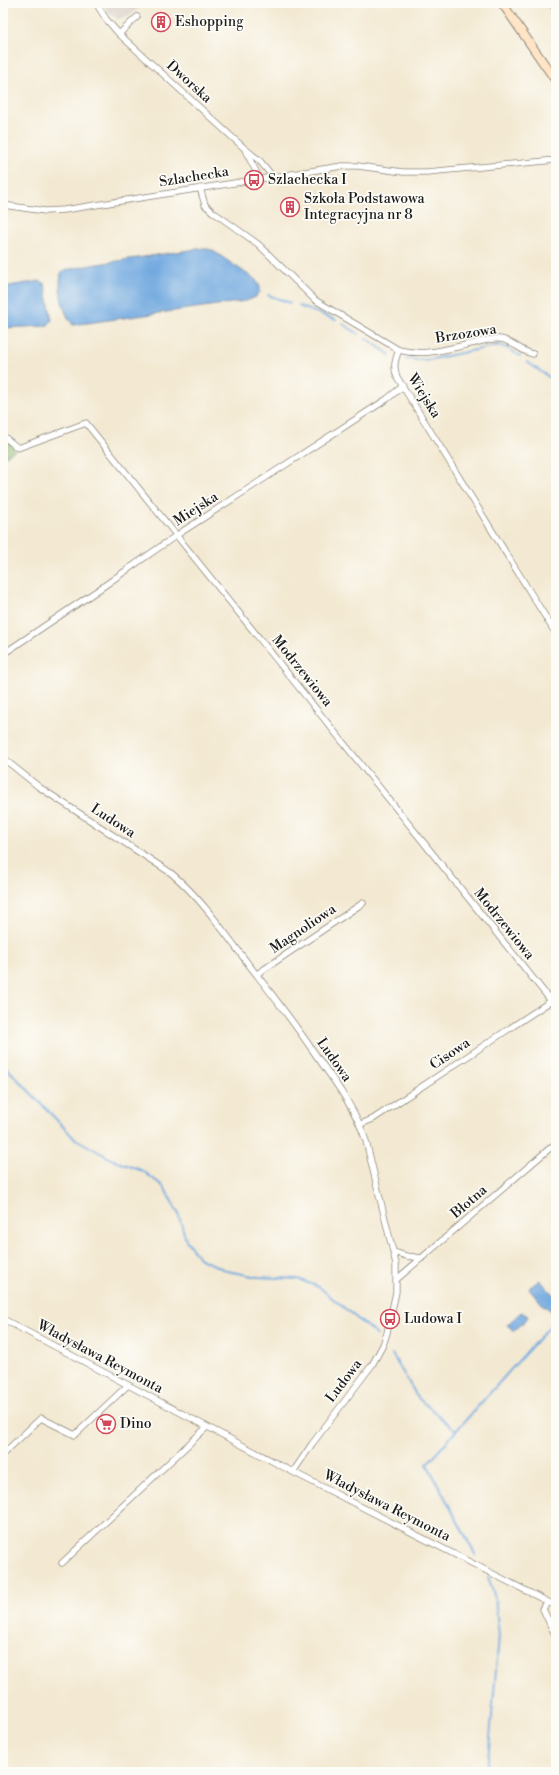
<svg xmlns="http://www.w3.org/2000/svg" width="559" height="1775" font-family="'Libre Bodoni',serif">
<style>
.industrial{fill:#ccc2b8}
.forest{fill:#86b168;stroke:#516642}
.water{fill:#6fa8df;stroke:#46627e}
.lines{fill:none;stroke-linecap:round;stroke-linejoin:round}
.stream{stroke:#6fa8df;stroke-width:2}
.street-casing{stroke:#888277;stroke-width:7}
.secondary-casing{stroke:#888277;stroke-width:10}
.street{stroke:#fff;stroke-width:5.5}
.secondary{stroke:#ffe4c6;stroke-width:8}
.rail{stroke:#1c1c1c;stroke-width:2}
.labels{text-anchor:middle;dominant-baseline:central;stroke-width:3.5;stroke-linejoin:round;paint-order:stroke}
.poi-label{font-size:14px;fill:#1c1c1c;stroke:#fdfcf7;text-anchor:start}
.street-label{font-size:14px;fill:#1c1c1c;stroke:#fdfcf7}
</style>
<rect width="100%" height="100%" fill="#fdfcf7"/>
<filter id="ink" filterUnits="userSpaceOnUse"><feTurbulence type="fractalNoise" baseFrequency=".025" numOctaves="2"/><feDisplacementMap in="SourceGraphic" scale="8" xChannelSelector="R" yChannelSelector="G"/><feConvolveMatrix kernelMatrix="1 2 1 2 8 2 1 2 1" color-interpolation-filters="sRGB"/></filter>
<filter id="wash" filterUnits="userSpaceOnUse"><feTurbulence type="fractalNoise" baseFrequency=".012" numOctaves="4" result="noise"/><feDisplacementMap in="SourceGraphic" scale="16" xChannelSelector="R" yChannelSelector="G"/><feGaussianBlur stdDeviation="0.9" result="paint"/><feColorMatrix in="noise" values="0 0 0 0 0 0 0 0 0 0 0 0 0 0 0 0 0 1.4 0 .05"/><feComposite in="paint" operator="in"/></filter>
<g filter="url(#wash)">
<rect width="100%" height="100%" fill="#f3e9d2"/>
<path class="industrial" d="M102,3H144L129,17L117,19L110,14Z"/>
<path class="forest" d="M3,436L18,448L3,458Z"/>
<path class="water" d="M203,248L212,250L256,280L260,287L256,297L246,301L73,325C62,312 58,290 61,273L65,270L97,264Z
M40,281L45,284L52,320L47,326L3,328V287Z
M540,1280L556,1298V1309L553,1312L543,1305L529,1288Z
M521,1312L528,1316L526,1320L514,1331L507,1325Z"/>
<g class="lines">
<path class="stream" d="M258,291L260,292
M268,295L290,303
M299,306L336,320
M343,324L359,334
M366,338L390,355
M405,359L428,360L499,345L507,348L520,356
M527,362L556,382
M3,1064L74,1138L113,1160L143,1171L164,1187L178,1213L186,1240L199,1258L227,1271L258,1277L298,1279L319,1287L377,1335
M392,1354L418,1398L456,1431L556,1319
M456,1431L427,1464L475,1554
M487,1772L499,1636L495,1598L488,1577"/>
</g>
</g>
<g filter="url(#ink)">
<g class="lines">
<g class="street-casing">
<path id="street" d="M96,3L106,19L119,34L244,148L260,161L273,177
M119,34L137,17
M246,152L260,179
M200,188L205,205L213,212L258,244L315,300L399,350C395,360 393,367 397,377L556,634
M3,205L45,211L64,210L342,166H358L403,172H427L556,160
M399,350C425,357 450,348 475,343C483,341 492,338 500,339C512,340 521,352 533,354
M3,436L18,448L86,423L556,1007
M3,654L101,588L177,535L387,399L403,386
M3,758L39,787L171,873C202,899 225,933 249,965C273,995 296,1026 318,1058C337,1085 356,1110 366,1141L396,1264V1292L387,1333L383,1345L372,1365L312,1444L293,1472
M257,974L363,903
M361,1124L373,1119L551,1001
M394,1252L406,1256L422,1258
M397,1279L556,1143
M3,1319L293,1472L556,1606
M3,1454L41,1418L75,1435L128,1385
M62,1563L207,1427
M547,1602L543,1609L556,1637"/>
</g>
<g class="secondary-casing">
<path id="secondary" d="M502,3L556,81"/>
</g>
<use href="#street" class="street"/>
<use href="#secondary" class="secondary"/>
<path class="rail" d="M549,3L556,14"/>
</g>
</g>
<defs>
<g id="building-ring" transform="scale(1)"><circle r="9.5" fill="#fdfcf7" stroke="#d1495b" stroke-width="1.5"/><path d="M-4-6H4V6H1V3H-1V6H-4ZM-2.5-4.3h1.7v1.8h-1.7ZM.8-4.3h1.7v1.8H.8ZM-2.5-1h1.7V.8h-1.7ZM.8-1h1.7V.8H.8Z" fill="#d1495b"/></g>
<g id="bus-ring" transform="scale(1)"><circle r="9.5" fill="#fdfcf7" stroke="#d1495b" stroke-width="1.5"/><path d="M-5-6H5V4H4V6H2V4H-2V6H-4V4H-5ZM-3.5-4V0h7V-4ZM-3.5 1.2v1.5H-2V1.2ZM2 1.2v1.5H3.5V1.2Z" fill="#d1495b"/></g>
<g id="supermarket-ring" transform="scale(1)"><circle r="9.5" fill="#fdfcf7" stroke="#d1495b" stroke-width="1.5"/><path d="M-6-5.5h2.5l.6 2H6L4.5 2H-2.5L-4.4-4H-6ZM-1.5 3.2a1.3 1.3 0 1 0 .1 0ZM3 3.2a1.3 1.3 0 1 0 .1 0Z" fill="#d1495b"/></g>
</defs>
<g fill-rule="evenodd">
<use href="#building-ring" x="161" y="22"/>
<use href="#bus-ring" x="254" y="180"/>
<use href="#building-ring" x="290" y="207"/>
<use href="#bus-ring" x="390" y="1319"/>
<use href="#supermarket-ring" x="106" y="1424"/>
</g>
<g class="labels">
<g class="poi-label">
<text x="175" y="22">Eshopping</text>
<text x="268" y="180">Szlachecka I</text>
<text x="304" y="199">Szkoła Podstawowa<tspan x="304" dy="16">Integracyjna nr 8</tspan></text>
<text x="404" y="1319">Ludowa I</text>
<text x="120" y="1424">Dino</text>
</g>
<g class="street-label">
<text transform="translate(189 82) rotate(42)">Dworska</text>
<text transform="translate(194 177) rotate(-9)">Szlachecka</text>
<text transform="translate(466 334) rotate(-9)">Brzozowa</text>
<text transform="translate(424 396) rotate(58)">Wiejska</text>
<text transform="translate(196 509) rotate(-33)">Miejska</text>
<text transform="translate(302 671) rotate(51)">Modrzewiowa</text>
<text transform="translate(113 821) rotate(33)">Ludowa</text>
<text transform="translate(504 924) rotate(51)">Modrzewiowa</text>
<text transform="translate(303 929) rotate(-34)">Magnoliowa</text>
<text transform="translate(450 1054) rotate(-34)">Cisowa</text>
<text transform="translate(334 1060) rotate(55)">Ludowa</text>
<text transform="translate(469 1202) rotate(-41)">Błotna</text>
<text transform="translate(100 1357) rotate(28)">Władysława Reymonta</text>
<text transform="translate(344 1381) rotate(-53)">Ludowa</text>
<text transform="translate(387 1506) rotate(27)">Władysława Reymonta</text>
</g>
</g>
<rect width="559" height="1775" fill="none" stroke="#fdfcf7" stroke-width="16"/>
</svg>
